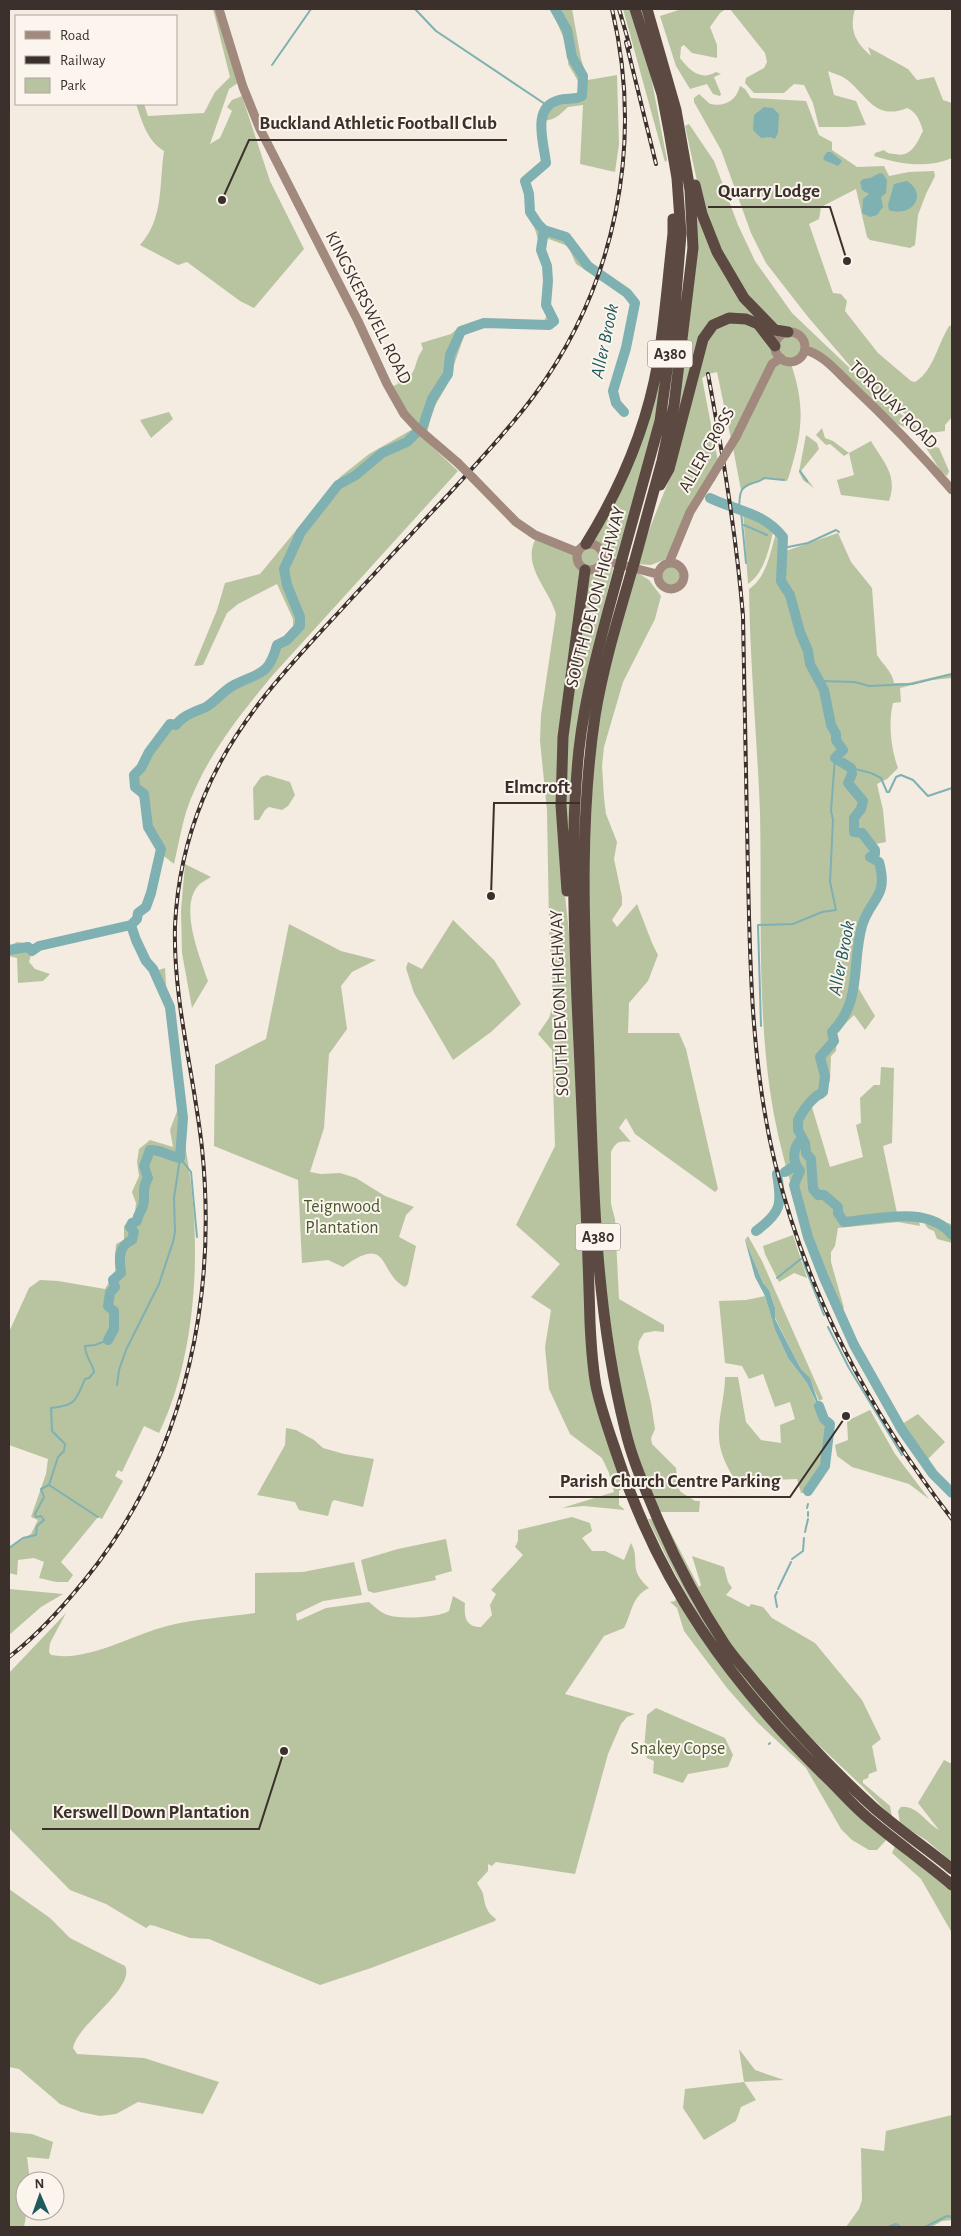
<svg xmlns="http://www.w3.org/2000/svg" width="961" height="2236" font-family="'Alegreya Sans',sans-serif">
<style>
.green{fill:#b8c4a0}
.water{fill:#7fb0b2}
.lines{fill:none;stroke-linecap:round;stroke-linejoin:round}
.stream{stroke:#7fb0b2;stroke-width:2}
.river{stroke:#7fb0b2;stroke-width:10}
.secondary{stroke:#a18a7d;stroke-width:9}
.highway{stroke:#5c4a42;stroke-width:11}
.rail-casing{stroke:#3b302b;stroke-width:4}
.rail{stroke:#fbf5ee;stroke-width:2;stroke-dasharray:5.5;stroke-linecap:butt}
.secondary-bridge{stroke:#a18a7d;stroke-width:9}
.highway-bridge{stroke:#5c4a42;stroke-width:11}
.labels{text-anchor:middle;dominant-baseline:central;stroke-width:4;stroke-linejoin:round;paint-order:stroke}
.shield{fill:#fbf5ee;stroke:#756b66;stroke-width:1}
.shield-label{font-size:16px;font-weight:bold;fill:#3b302b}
.street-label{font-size:18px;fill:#3b302b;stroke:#fbf5ee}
.park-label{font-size:18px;fill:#4a5a2e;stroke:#fbf5ee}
.water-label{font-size:19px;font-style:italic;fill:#1f5a5e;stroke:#fbf5ee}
.leader{fill:none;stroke:#3b302b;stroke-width:2}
.callout-dot{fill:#3b302b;stroke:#fbf5ee;stroke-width:2}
.callout-label{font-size:19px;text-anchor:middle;font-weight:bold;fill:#3b302b;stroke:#fbf5ee;stroke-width:4;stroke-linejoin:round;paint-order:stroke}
</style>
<rect width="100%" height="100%" fill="#f4ebe1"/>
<path class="green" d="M213,9H217L238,83L229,89L210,144L220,138L232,111L227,107L232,100L242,96L270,181L304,249L254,308L240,301L187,262L178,265L140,245C164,219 159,184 164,151C147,141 142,121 136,104H144L148,116L204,113L215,92L230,77Z
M551,9H572L581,59L588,80L617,75L619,144L615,172L580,164L583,105L568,107C558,116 554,121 540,121V110L545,104L574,97L579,89L578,81L568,64L569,56L565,41Z
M623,9H633L645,45L667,160L665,162Z
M682,9H726L720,13L710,27L717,45V58L692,53L684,45L681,47L680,58C690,71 701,81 716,72L721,74L714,77L721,94L720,96L713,94L707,84L690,89L676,66L660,16Z
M730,9H855C849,30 855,42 871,56L868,47L908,69L917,80L934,77L943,100L952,103V158C926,169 900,164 874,156L875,153L884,150C887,153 890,154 895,154C911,158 917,143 923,131C920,121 917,112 907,108C875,121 868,96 846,79C841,75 834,74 828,71L834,95L856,101L866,125L847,127H819L813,103L804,85L794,84L784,93H754L745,83L746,78L764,68L767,62L765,53Z
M740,86L745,89L751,98L806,101L819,135L832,142V150L857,167L884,166L889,176L909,172L934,171L935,176L926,194L918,215L915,245L910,248L870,240L867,237L856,189L821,207L819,219L809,224L833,293L841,294L847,301L845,311L878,353L911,381L915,382C934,371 938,342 950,325L952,328V417L945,425V431L929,433L881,395L852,368L808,317L766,263L751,233L721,150L694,102V98L699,94L710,104C725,107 736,101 740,86Z
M689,124L714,161L738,225L755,261L792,313L879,396L928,436L932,446L939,448L949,471L947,476L941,472L917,433L891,421L826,359L807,344L803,336L793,330L776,329L746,297L719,251L704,213L685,126Z
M692,190L700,216L746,303L782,333L774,341L760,323H711L670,457Z
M530,212L546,227L564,234L593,264L590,273L576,264L568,246L546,238L541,250Z
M669,300L656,420L617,558C606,555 603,545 593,542L647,418Z
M546,305L558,322L556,325L550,327C529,326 479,321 464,336L447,385L432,411L427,433L408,415L393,386L398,384L397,381C421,375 411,365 423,349L421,343L451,334L459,327L487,320L544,321L547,315Z
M729,320L757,327L773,348L776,358L731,439L717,372L708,374L702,378L718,461L666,559L651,565L637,564L641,550L673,470L706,341L714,327Z
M778 346a13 13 0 1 1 26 0a13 13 0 1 1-26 0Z
M781,361L791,364C806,408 802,433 789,476L787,481L764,478L741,490L733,448L774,365Z
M169,412L173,419L151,438L140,420Z
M822,428L825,438L833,441L849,453L871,441C884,463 898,475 889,501L841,495L837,480L854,475L849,453L844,456L830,444L826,445L816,435Z
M413,429L458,471L272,676C238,717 203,761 186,812C181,829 178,847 174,864L160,853L148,832L142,801L132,788L134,775L141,768L149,752L170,724L176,725L181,719L208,705L234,685L262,674L273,657L277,645L293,627V619L277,584L238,604L227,613L203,665L194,666L217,610L225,583L260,574L340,477L369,454Z
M806,435L817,443L819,449L801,471L814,488L803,480L799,472Z
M743,511L759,516L774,527C770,546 765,572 748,584Z
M777,530L785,540L783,552L838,533L851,562L872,588L877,655C883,665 892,671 894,683H908L952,673V678L931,680L900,688L901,702L893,703C888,723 891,749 898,768L887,779L877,784L883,810L886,842L876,844V860L884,880L876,898L863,918L858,938L854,981L875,1016L865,1030L854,1015L837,1032L836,1051L831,1056L830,1080L824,1098L811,1104L830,1167L863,1157L856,1125L861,1123L860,1098L874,1085H880L881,1067L894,1068L892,1143L883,1146L897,1213H917L920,1226L898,1222L838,1228L835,1246L831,1252V1262L844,1308L836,1311C808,1240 781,1167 770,1091C757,998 762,905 760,812C757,737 750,663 749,589C768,576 770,551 777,530Z
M536,538L574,555V562L580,569L571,643L561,858L571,951L589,1290L602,1393L625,1486L619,1491V1505L625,1510L584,1506L562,1508L614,1492L609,1473L602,1458L570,1434L549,1389L545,1347L551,1310L531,1297L560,1264L516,1225L555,1146L552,1050L538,1034L549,1018L553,1005L549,924L547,810L540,741L541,715L556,614C549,588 521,566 536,538Z
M580 557a10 10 0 1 1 20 0a10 10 0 1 1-20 0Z
M659 576a12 12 0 1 1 24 0a12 12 0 1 1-24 0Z
M608,565H614L584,687L568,834L565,847V749L588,573L595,572Z
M635,571L649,580L661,596L655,619L623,682L604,747L602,766L604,798L606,814L617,842L614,859L622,897V905L612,920L617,927L637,904L652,943L658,955L648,981L629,1003L628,1033H679L686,1049L718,1189L715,1192L635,1134L626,1118L619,1128L631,1142C620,1141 616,1141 611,1152V1204L615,1219L619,1299L664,1325V1332L655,1331L644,1333L639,1341L638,1348L651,1403L655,1429L651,1438L652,1444L676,1468L678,1488L681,1492L695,1501H700L699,1512H657L633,1441L620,1389L602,1263L593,1087L588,841L598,716Z
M267,775L290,782L295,795L288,806L282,810L269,807L265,810L259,820H254L253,788L261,777Z
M185,864L211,877C207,880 201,882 198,886C179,908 200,957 208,981L192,1008L182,953L181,911Z
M453,920L494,960L521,1004L491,1032L453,1060L414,993L406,968L408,962L422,969Z
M289,924L341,951L376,960L352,972L341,986L347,1029L329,1054L324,1128L310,1172L321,1174L340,1173L356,1178L385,1196L414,1207L406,1215L399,1237L416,1246L408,1284L405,1287C378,1274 391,1232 343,1267L328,1260L302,1263L298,1180L214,1146L215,1065L266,1039Z
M17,942L31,944L32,951L29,962L35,969L50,974L43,981L18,983L17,958L9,956V946Z
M165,968L168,1015L152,972Z
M179,1106C183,1135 189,1164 192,1193C200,1269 193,1363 159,1433L144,1426L122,1472L118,1470L115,1476L123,1481L102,1519L98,1517L61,1562L73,1575L68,1582H56L39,1578L44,1562L34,1558L18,1560L17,1575L9,1573V1548L31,1534L38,1520L31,1517L46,1474L48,1459L9,1445V1332L29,1288L40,1280L58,1281L105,1289L117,1268L115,1257L116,1244L124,1240V1226L131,1220L135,1212L136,1203L132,1192L139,1176L137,1162L139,1149L150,1140L173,1147L170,1130Z
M924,1216L951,1224L952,1243L937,1239L934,1231C926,1229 924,1224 924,1216Z
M793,1235L807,1278L794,1273L779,1282L765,1254L763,1246Z
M748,1236L762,1261L823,1399L819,1401L810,1379L801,1369L775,1318V1308L769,1290L763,1283L745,1240Z
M765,1296L775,1330L788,1358L807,1383L822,1416L830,1424L825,1466L805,1493H801L797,1479L772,1480L740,1487C730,1473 719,1454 719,1436C718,1417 725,1397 725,1377H738L746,1422L761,1440L781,1443L780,1425L795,1419L790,1402L775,1407L763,1374L749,1379L742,1366L725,1363L719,1301L746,1300Z
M870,1410L895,1454L929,1499L909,1484L852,1467L837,1456L835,1445L848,1440L847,1421Z
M918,1414L945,1442L924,1463L899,1426Z
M286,1428L296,1430L314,1440L323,1448L344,1454L374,1459L363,1507L334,1500L332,1502L328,1516L299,1510L295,1502L257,1495L285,1445Z
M572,1517L590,1523L592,1531L582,1538L592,1551H605L624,1560L631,1543C641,1561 627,1569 649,1588C631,1597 633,1611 624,1628L604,1636L565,1694L635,1714L627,1717L621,1724L608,1754L575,1874L496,1862L492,1866L488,1864V1871L477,1883C479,1887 482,1890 483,1894C485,1905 486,1912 496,1919L495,1921L371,1968L320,1985L209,1939L190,1938L155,1926L150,1925L146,1928L106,1904L70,1890L9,1828V1673L66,1613L50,1643L49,1652L51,1655C88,1662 132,1635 167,1626C195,1619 226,1617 255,1613V1573L303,1572L354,1562L362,1595L323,1601L296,1614L297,1621L326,1608L369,1602C374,1606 379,1611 385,1614C397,1620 438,1618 449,1611L453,1596L465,1603C464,1616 465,1627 481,1627L492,1615L490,1605L496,1594L491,1590L523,1555L515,1547L518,1541V1530Z
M648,1519H653L722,1646L890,1828C834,1775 774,1723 729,1661C697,1617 671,1568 648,1519Z
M660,1520H664L699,1587L701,1585L692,1556L724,1567L728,1582L732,1588L726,1595L749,1607L751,1604L763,1607L772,1618L815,1643L862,1700L881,1739L872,1746L877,1771L869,1774L868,1778L863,1780V1783L890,1806L892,1817L864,1788L788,1716L721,1632Z
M446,1539L452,1571L435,1576L436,1580L374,1593L368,1591L361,1560L398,1549Z
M9,1589L63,1594L41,1607L9,1635Z
M677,1596L726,1667L888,1838L877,1850H869L852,1840L841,1829L806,1768L757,1722L727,1688L684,1631L677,1608L670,1602L675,1601Z
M656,1708L725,1738L733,1755L728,1767L688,1774L683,1783L653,1773L654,1761L647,1758L644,1749L647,1715Z
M944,1760L952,1764V1842L950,1840L952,1843V1862L926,1840L900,1824L898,1811L901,1807C917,1805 926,1823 939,1830L918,1803Z
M896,1844L952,1882V1933L921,1879L892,1853Z
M9,1889L50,1918L70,1938L125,1966C136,1988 77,2024 73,2048L77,2054L144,2058L219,2082L203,2114L138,2102L116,2114L100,2116L81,2112L60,2104L19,2069L9,2067Z
M739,2049L755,2070L784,2080L744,2082L756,2100L741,2107L736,2121L704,2140L683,2108L685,2089L744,2082Z
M952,2115V2220L942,2221L932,2227H846L859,2209L862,2200L861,2148L884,2151L886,2131Z
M9,2132L32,2134L53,2142L49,2159L27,2157L30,2181H25V2211H27L24,2227H9Z"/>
<path class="water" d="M764,107L773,108L779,114L778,133L775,139L770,137L761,138L753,130L754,115Z
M827,152H831L842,161L838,166L824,160L823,158Z
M880,173L883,174L887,180L886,193L881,197L883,207L877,215L870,217L862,213L863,199L869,194L862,190L860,182L863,179L870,178Z
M907,181C929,195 911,218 889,210L888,205L894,184Z
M745,1240L763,1283L769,1290L775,1308V1319L801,1369L810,1378L824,1419L807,1383L788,1358L775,1330L765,1296L755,1277Z"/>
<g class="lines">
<path class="stream" d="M415,9L436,31L548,106
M272,65L311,9
M800,471L807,481
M739,509C740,496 738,487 753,483C758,481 760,482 764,478L784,480
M741,511L746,563
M744,525L767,535
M783,548L808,543L836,530L839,532
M820,681L855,682L869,686L912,684L952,674
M851,768L871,773L881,778L887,792H889L896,777L901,775L913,780L928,796L952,788
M761,1026L758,925L793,924L822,912L836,910L830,882L833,820L831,811L835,758
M180,1158L191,1172L197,1237
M805,1240L809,1239
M798,1242L805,1267L824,1315
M777,1278L802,1258
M828,1327L849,1368L902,1455
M117,1385L119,1370L126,1350L159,1284L173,1242L175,1232L174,1198L180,1158
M49,1485L98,1517
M807,1508L808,1504
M808,1516V1512
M805,1532L808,1519
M9,1548L23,1538L36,1535L37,1526L44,1520L41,1516L36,1517L35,1514L44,1497L41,1489L49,1485L58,1457L64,1451L65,1444L52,1431L51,1408C75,1406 76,1401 85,1379L89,1378L94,1372C93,1363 86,1360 85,1346L95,1345L108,1340
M792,1559L803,1551L804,1538
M778,1589L791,1562
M777,1592L775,1596L777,1607
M769,1744L770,1743
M888,2227L896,2224L901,2227
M925,2227L947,2216L952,2217"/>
<path class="river" d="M555,9L567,30L572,57L583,76L582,96C571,101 568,97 559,100C531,107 544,143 546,163L525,181L529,194L530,212L538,224L544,230L566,237L588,266L627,293L635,303L626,348L613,391L616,403L624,412
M710,498C737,511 763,512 783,537L781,581L790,595L800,632L808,651L810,664L824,690L831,725L836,734V740L843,750L835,758L851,768L852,774L848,783L863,801L861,809L854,818V832L862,833L875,850V854L870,857L879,862C889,898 870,898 862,926C851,965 863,1000 832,1032L834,1041L820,1057L825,1076L823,1092C812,1097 804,1109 798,1120V1130L805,1143L806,1153L811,1159L813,1189L818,1195H824L838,1207V1213L844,1222C878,1219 929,1205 952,1235
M9,950L28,947L32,951L39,946L131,925
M802,1138C793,1147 791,1160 800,1171L794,1185L808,1237L824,1278L854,1345L902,1430L933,1474L952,1493
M785,1172L796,1165
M756,1231C782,1212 782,1204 777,1174
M108,1340L114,1329V1311L108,1306L110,1293L115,1287L113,1280L121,1273C119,1259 118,1246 132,1240L134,1232L130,1227L132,1223L137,1221C138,1213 142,1211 143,1206C146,1195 141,1189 148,1178L144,1166L150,1150C163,1150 168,1156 180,1158L183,1118L170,1007L153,969L146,961L136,940L131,925L137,919L138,913L146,907L151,893L161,849L148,827L144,794L135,787L134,775L141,768L149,752L170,724L176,725C183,715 195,712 206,707C216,701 223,691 234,685C259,672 268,677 277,645L287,640L300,626V617L287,585L284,569L301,532L338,485L356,475L382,453L407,442L423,426L432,399L448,374L450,355L461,331L484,323L549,325L554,321L546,305L548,281L547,266L541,250L544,230
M808,1491L825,1466L830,1424L824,1419L819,1406"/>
<path class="secondary" d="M219,9L243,87L260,129L358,321L387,384L404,414L416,427L458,463
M775 347a15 15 0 1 1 30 0a15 15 0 1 1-30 0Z
M805,350C823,354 837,372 851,385C886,418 920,453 952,490
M736,437L772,364L781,358
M473,478L516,522L535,535L577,552
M577 557a13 13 0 1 1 26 0a13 13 0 1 1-26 0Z
M603,560L657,574
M658 576a13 13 0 1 1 26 0a13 13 0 1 1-26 0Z
M669,563L690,512L711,478"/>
<path class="highway" d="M695,185L702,214L717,252L744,298L775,330L788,332
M660,485L669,469L703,339L713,325L729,318L746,319L758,324L775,346
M586,544C620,489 647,426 658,362C665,319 668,276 673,234V219
M622,559L660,421L674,319L681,234L677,178L669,131L662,94L635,9
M634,563L662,461L674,405L693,248L690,190L676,110L647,9
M620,567C604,627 586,687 579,749C570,833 574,917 577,1001C582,1108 587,1215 590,1322C591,1343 592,1364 596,1386C601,1410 610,1434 618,1458C660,1585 729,1681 823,1774C839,1789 853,1806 869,1819C896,1842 925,1862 952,1885
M632,570C618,618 603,667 595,716C578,829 585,945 589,1059C593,1183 595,1309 625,1429C631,1455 641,1479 651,1503C671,1552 695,1599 724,1643C733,1657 745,1669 755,1682C791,1726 831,1769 873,1807C898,1829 926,1848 952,1869
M567,891L561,805L563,737L585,570"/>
<g class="rail-casing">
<path id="rail" d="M619,9L630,47
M626,42L656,164
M708,374C723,456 736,533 743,616C744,702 746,788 748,874C750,971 752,1068 775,1163C808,1296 869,1411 952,1519
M9,1657C43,1631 72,1597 98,1563C187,1444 217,1294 202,1148C194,1074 173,1000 175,926C177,882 186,840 203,799C232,726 286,669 339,612C375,573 411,534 447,496C476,464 507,432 533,397C616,286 644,144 612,9"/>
</g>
<use href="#rail" class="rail"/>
<path class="secondary-bridge" d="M458,463L473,478
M711,478L736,437"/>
<path class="highway-bridge" d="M620,567L622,559
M632,570L634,563"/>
</g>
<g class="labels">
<g class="shield">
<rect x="647.5" y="340.5" width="45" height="27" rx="4"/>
<rect x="575.5" y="1223.5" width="45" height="27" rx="4"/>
</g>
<g class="shield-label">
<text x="670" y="354">A380</text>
<text x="598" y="1237">A380</text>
</g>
<g class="street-label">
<text transform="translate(368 308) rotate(63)">KINGSKERSWELL ROAD</text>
<text transform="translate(893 405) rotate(45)">TORQUAY ROAD</text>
<text transform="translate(707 450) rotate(-60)">ALLER CROSS</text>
<text transform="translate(596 597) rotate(-75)">SOUTH DEVON HIGHWAY</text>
<text transform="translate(560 1003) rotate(-92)">SOUTH DEVON HIGHWAY</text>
</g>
<g class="park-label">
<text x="342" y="1207">Teignwood<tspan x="342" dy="21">Plantation</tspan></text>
<text x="678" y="1749">Snakey Copse</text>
</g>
<g class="water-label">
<text transform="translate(605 341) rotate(-78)">Aller Brook</text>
<text transform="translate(842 958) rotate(-79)">Aller Brook</text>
</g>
</g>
<path class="leader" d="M222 200L249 140H507M847 261L830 207H708M491 896L494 803H580M846 1416L790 1497H549M284 1751L259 1829H42"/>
<g class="callout-dot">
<circle cx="222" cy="200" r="5"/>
<circle cx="847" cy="261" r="5"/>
<circle cx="491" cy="896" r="5"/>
<circle cx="846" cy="1416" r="5"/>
<circle cx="284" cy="1751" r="5"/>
</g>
<g class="callout-label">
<text x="378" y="129">Buckland Athletic Football Club</text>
<text x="769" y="197">Quarry Lodge</text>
<text x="537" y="793">Elmcroft</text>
<text x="670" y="1487">Parish Church Centre Parking</text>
<text x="151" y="1818">Kerswell Down Plantation</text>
</g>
<rect width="961" height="2236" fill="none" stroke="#3b302b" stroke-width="20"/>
<rect x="15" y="15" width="162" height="90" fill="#fbf5ee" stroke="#aea6a0"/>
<rect x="25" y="31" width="25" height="8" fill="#a18a7d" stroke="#aea6a0"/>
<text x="60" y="40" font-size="15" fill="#3b302b">Road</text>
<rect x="25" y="56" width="25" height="8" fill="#3b302b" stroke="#aea6a0"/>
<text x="60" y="65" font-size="15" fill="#3b302b">Railway</text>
<rect x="25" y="78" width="25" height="15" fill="#b8c4a0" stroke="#aea6a0"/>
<text x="60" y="90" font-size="15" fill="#3b302b">Park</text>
<g transform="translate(40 2196) rotate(358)"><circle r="24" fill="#fbf5ee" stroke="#aea6a0"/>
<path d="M0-4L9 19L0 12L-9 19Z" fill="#1f5a5e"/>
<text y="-8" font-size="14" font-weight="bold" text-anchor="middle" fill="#3b302b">N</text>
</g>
</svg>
